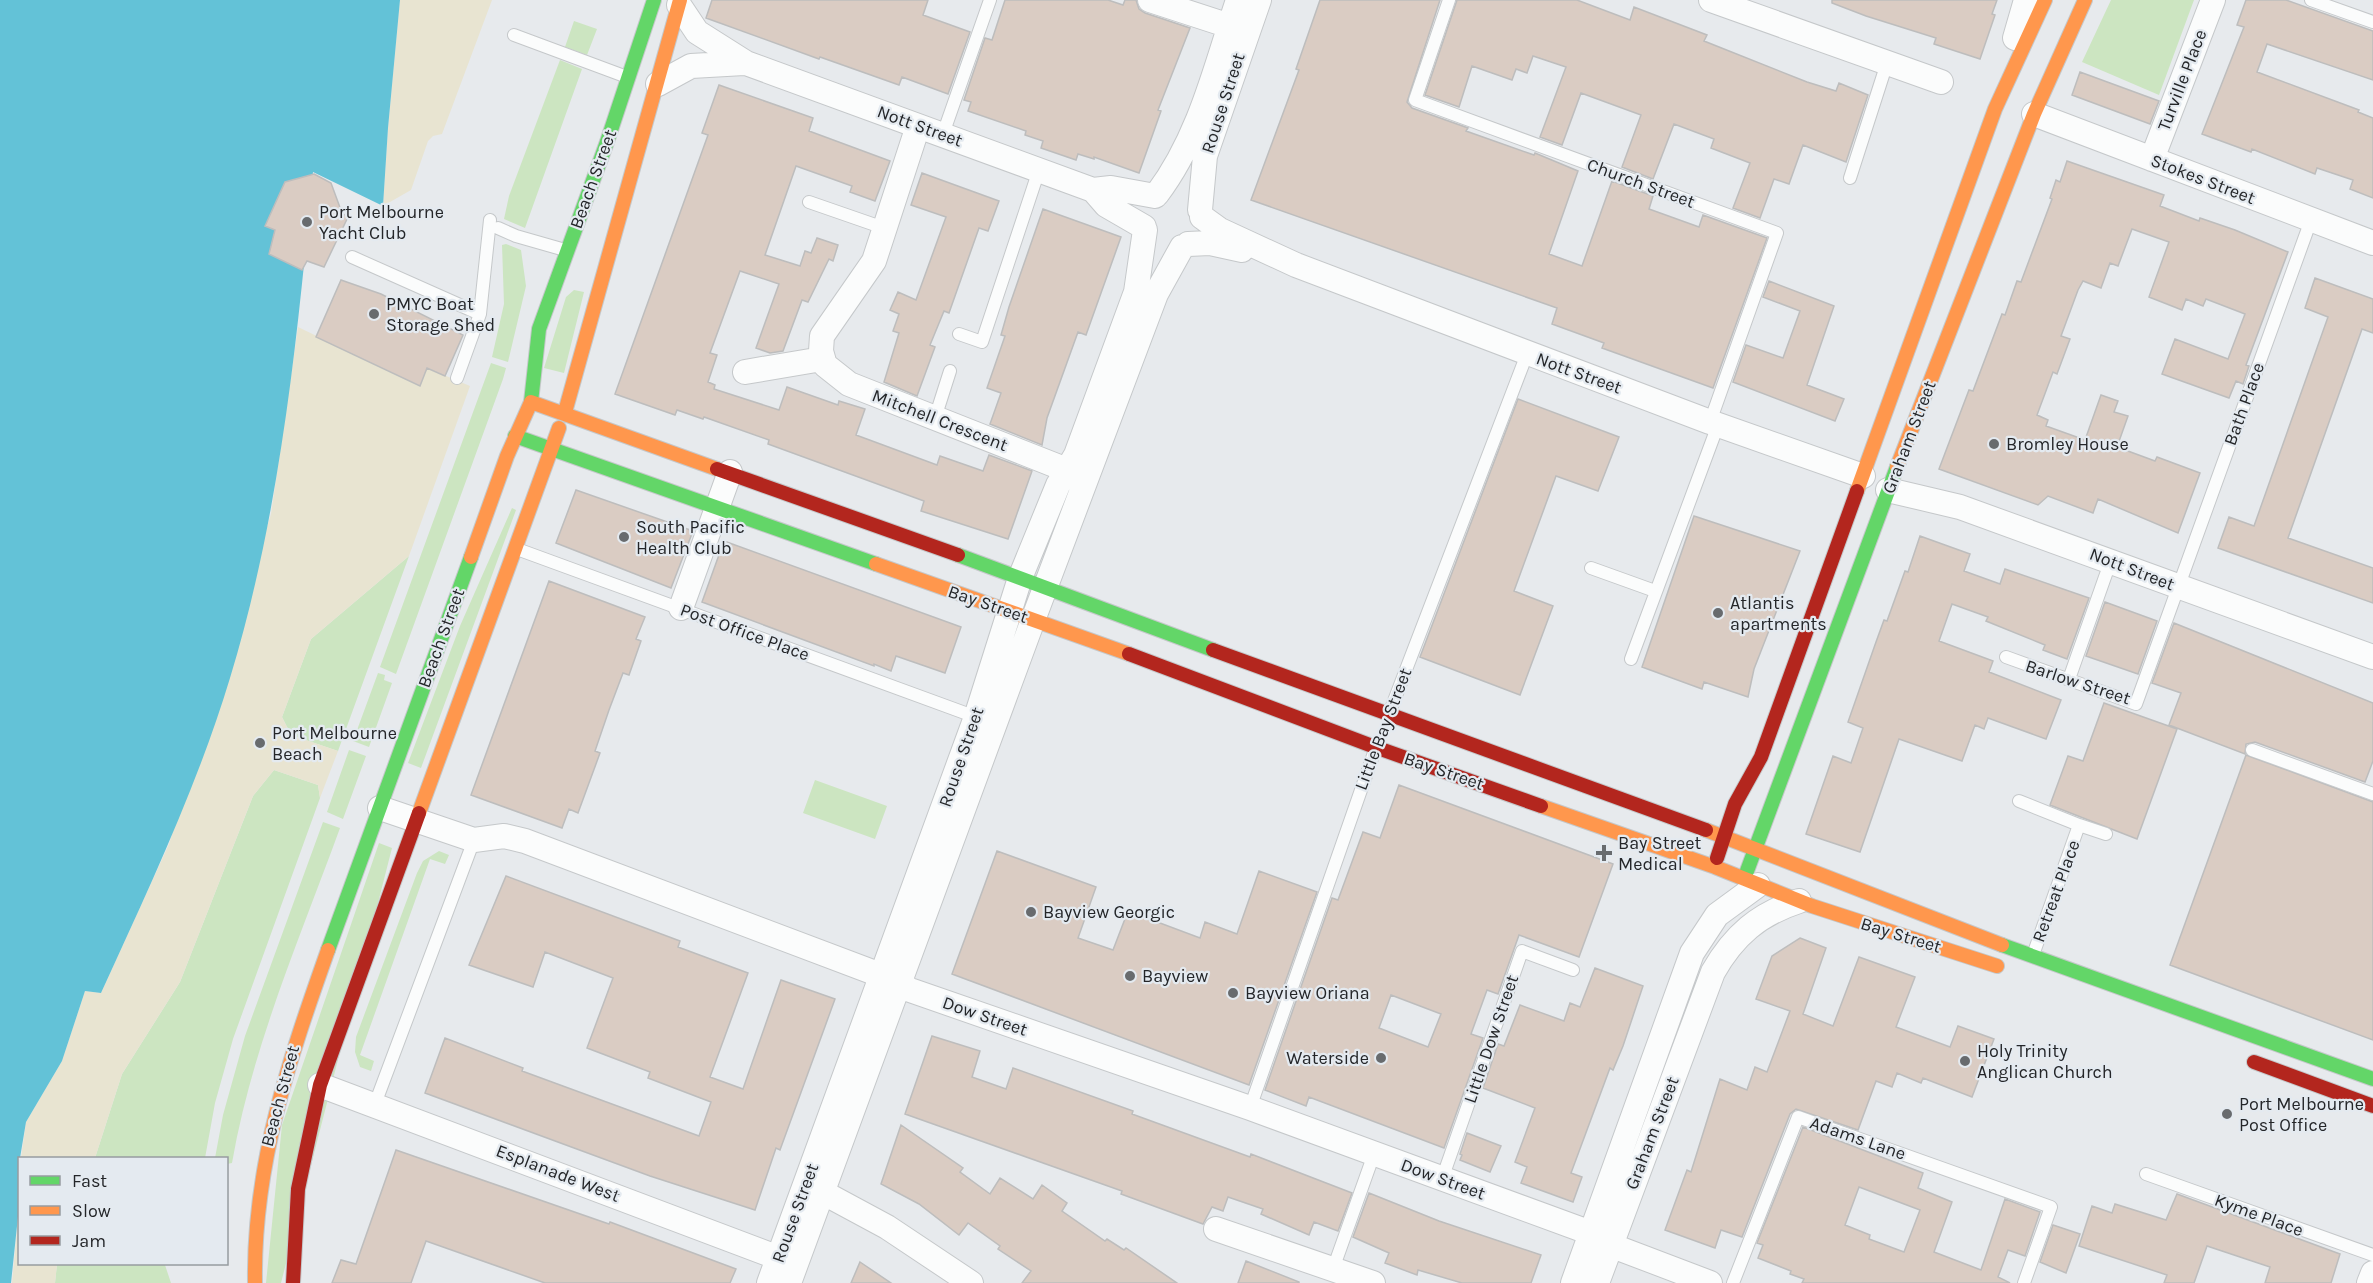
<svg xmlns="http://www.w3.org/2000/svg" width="2373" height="1283" font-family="Karla,sans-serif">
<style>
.green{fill:#cce5c1}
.sand{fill:#e8e4d1}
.water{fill:#63c2d7}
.building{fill:#daccc3;stroke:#bdbdbd;stroke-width:1.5;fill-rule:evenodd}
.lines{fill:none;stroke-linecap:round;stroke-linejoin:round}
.lane-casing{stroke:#c5c8ca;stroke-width:14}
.street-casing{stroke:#c5c8ca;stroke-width:26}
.fast-casing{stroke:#c5c8ca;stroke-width:16}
.slow-casing{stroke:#c5c8ca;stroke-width:16}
.jam-casing{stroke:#c5c8ca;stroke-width:16}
.lane{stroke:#fbfcfc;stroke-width:12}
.street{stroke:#fbfcfc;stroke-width:24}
.fast{stroke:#63d668;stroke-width:14}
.slow{stroke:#ff974d;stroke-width:14}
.jam{stroke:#b3261e;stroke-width:14}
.poi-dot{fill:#686b6e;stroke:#e4eaf0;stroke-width:2}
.labels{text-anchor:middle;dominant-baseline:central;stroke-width:4.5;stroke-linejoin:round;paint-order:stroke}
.street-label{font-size:18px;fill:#242629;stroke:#e4eaf0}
.poi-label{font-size:18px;fill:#242629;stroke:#e4eaf0;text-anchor:start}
</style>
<rect width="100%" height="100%" fill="#e7eaed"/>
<path class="green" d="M2111,0H2194L2159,95L2082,62Z
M574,21L597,29L587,55L565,47Z
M560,60L582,69L525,228L504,219L509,196Z
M506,244L521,250L526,286L508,362L492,357L504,304L502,245Z
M574,290L584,292L564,373L544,368L566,297Z
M491,363L506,368L503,379L396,674L380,667Z
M512,508L516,510L421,768L408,763L460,626Z
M409,556L338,751L291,735L282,717L311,639Z
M378,673L385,675L384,680L392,683L369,747L353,741Z
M349,750L366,756L343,819L327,812Z
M274,770L318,785L320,798L233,1039L215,1103L205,1158H95L122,1074L180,982L253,796Z
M815,780L887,806L875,839L803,813Z
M323,822L340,828C300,938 252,1047 232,1163L227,1164L226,1158H215L223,1115L245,1036Z
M379,843L392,848L281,1283H266L282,1125Z
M439,851L449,855L445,864L430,859L360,1055L374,1061L371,1071L360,1067L355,1052L356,1037L417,873L423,861Z
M57,1264H161L165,1265L171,1283H55Z"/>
<path class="sand" d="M400,0H492L442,134L433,136L428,141L411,190L383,206L388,128Z
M298,327L420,386L427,368L470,386L409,556L311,639L282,717L291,735L338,751L320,798L318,785L274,770L253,796L180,982L122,1074L95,1158H21L26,1122L62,1061L85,991L101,993L169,844L271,514Z
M19,1207L20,1264H57L55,1283H12Z"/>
<path class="water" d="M0,0H400L388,128L383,206L313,172C297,342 280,514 230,678C197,787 148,890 101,993L85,991L62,1061L26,1122L20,1158L19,1207L11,1283H0Z"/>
<path class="building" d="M712,0H928L923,15L970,32L948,94L902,77L899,85L820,57L819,59L706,18Z
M1005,0H1108L1123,5L1125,0H1136L1139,9L1145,13L1190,28L1158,110L1161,111L1139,173L1094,157V159L1078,154L1076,160L1041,148L1043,141L1025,135L1026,131L968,111L971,102L964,100L985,38L992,40Z
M1320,0H1440L1407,102L1412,108L1468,128L1466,131L1534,155L1535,153L1578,171L1549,254L1582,266L1612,181L1653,196L1649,209L1699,227L1703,215L1767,238L1713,388L1602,348L1604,343L1552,324L1557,308L1251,200L1299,70L1296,69Z
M1457,0H1577L1630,20L1634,7L1707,35L1704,41L1807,82L1836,91L1839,83L1868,95L1846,162L1803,145L1789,184L1774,179L1760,218L1733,208L1750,163L1711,148L1714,139L1674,124L1653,179L1622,167L1641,115L1581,93L1562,145L1540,137L1566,67L1533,56L1527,73L1516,69L1512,80L1472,66L1459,107L1425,95Z
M1832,0H1997L1992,14L1995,15L1980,59L1934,44L1936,38L1866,16L1832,3Z
M2246,0H2286L2373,31V80L2267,44L2257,72L2359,110L2358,112L2373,118V198L2350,189L2353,180L2317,168L2315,174L2252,149L2251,152L2202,134L2244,27L2237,25Z
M2080,72L2159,101L2150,124L2072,95Z
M719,85L813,118L809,131L890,161L875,201L850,192L852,186L796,166L765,255L800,266L805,251L811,253L817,238L838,245L833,261L829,259L808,302L802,300L783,351L770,353L756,348L779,284L740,271L710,353L717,355L708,382L715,385L714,389L779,410L787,387L838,405L839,401L865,409L856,435L937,465L940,456L983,471L989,455L1032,471L1008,539L921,511L924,501L768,444L769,440L704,417L703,419L677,410L675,415L615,394L708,135L702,133Z
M2067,161L2164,195L2160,206L2199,221L2200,218L2235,230L2288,252L2246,365L2249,366L2243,384L2236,381L2229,398L2162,374L2175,339L2228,359L2245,314L2206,299L2203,306L2186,299L2182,310L2149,297L2169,242L2132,229L2118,266L2110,263L2101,288L2083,281L2078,290L2061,336L2070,339L2057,374L2053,372L2037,415L2048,420L2046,426L2085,440L2101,395L2118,401L2114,412L2128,416L2117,447L2155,461L2157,457L2200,473L2178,533L2098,499L2093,513L2048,496L2038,505L1939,469L1969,390L1973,391L2002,314L2005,315L2017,281L2021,282L2052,199L2050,198L2056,180L2060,182Z
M922,173L999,201L988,231L979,228L949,313L944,311L930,345L935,347L917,396L884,382L899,333L893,331L899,314L890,310L898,292L916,300L946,217L911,205Z
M314,174L331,183L342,213L348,217L324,267L307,261L302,270L269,254L275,230L265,226L285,182Z
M1043,209L1121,237L1086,335L1078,332L1047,418L1042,445L990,424L1001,393L987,388L1005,336L1001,335L1009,307Z
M2315,278L2373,299V333L2362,329L2288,538L2373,568V603L2218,548L2229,517L2254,526L2328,317L2305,308Z
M341,280L381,294L463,335L445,376L427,368L420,386L316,337Z
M1769,281L1834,306L1807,385L1844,399L1835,421L1733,382L1746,345L1783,358L1800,311L1763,297Z
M1518,399L1619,437L1598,491L1556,476L1514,591L1553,606L1520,695L1420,657Z
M576,490L693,531L671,588L556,543Z
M1694,516L1800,551L1754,669L1748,697L1704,682L1702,689L1642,667Z
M1920,536L1970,554L1964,571L2000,584L2005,569L2089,598L2067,659L2043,650L2045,645L1986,621L1988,617L1952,604L1939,641L1993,661L1989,672L2061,700L2046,739L1988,718L1984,729L1975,725L1962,761L1899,739L1860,852L1806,834L1833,756L1851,763L1863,728L1848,722L1876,642L1884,620L1887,621L1905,571L1908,572Z
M724,541L961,627L945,673L896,656L891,671L874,664V666L702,602Z
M549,581L645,617L636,639L641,641L629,675L623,673L609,710L595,751L600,753L578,813L569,809L562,828L471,795Z
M2105,602L2157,621L2138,674L2086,656Z
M2174,623L2373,703V761L2365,782L2255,742L2246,744L2245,754L2169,725L2181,693L2152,683Z
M2104,703L2177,729L2137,839L2050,805L2068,756L2083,761Z
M2246,755L2373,802V1040L2170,965Z
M1399,785L1613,864L1579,957L1519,935L1498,994L1487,990L1471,1034L1483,1038L1444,1148L1309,1097L1306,1106L1265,1090L1332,898L1338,900L1363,832L1380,838ZM1391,995L1441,1014L1428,1047L1379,1028Z
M997,851L1096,887L1078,938L1113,950L1128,911L1200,938L1205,922L1237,934L1259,871L1317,892L1249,1085L952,974Z
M506,876L680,941L678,947L748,973L710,1077L743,1089L781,980L835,999L780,1150L776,1148L755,1210L650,1176L425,1093L445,1038L523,1068L522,1071L699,1136L711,1102L648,1078L650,1072L587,1048L613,978L545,952L533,987L469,965Z
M1800,938L1826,948L1803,1014L1833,1026L1859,957L1915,977L1896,1027L1950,1047L1958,1026L1994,1039L1972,1097L1923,1078L1921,1083L1897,1073L1892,1087L1876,1081L1858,1130L1796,1109L1790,1114L1742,1237L1721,1230L1715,1248L1665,1230L1687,1170L1691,1172L1720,1079L1747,1090L1755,1067L1767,1072L1790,1011L1756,999L1772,956Z
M1595,968L1643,986L1623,1046L1613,1070L1610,1068L1571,1173L1582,1177L1573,1202L1521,1183L1527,1167L1515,1162L1535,1108L1483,1088L1498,1044L1504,1046L1520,1005L1564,1021L1570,1003L1580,1007Z
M932,1036L980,1051L972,1077L1006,1089L1013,1068L1133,1111L1132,1114L1250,1157L1251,1154L1352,1193L1338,1231L1314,1222L1309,1235L1261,1214L1263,1209L1228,1197L1223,1211L1212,1207L1203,1224L1121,1194L1122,1191L905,1114Z
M901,1125L963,1168L960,1172L990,1194L1000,1178L1033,1199L1042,1185L1067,1203L1062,1211L1105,1241L1107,1239L1124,1250L1126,1248L1177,1283H1022L1031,1271L998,1249L1000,1246L968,1223L959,1235L919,1204L881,1184Z
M1803,1127L1923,1173L1918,1188L1952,1202L1934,1252L1981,1270L2005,1199L2040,1212L2025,1256L2008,1250L1998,1277L2010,1283H1802L1804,1279L1790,1274L1791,1271L1758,1258L1763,1245L1757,1243ZM1859,1187L1920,1210L1904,1252L1869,1239L1870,1235L1845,1225Z
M1467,1133L1501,1146L1490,1172L1460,1160L1462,1155L1460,1154Z
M396,1150L609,1224L610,1222L736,1269L730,1283H545L426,1241L411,1283H332L341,1260L356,1264Z
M1369,1193L1439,1221L1541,1255L1531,1283H1462L1418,1270L1417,1275L1385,1263L1389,1253L1353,1237Z
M2177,1194L2340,1254L2331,1283H2265L2270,1267L2207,1246L2194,1283H2164L2167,1275L2079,1246L2092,1206L2112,1213L2115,1204L2166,1220Z
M2053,1225L2080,1234L2066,1273L2040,1262Z
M1246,1261L1299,1282V1283H1238Z
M860,1262L891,1283H851Z"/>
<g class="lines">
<g class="lane-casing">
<path id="lane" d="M1449,0L1415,100L1777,233L1710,422
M2311,0L2373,22
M514,35L627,77
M943,134L990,0
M1850,178L1887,63
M809,202L884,228
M498,228L516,236L565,250
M352,257L480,314
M959,334L982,342L1039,170
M457,378L480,314L490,220
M935,418L950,371
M517,549L976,717
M1591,568L1655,591
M2006,657L2136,704L2311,220
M1631,659L1718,425
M2069,679L2111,560
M1389,714L1527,354
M2252,750L2373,794
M2019,801L2079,825L2033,955
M2079,825L2106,834
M375,1104L474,840
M1250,1108L1376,747
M2146,1174L2373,1255
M1442,1179L1522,951L1573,970
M1333,1269L1374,1154
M1733,1283L1798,1117L2051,1207L2024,1283"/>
</g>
<g class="street-casing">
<path id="street" d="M1150,0L1245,31
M1711,0L1941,82
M679,5L697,32L746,63L1093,190L1111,188L1155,196
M2015,38L2026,0
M658,84L691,66L744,63
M2034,114L2373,243
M918,126L874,261L822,336L821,351L825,365L849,384L1067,470
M2152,159L2213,0
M1093,190L1106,205L1144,227
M1157,194C1200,137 1216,66 1238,0
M1200,210L1205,156L1259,0
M1202,217L1220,230L1296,265L1710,422L1863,476
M1188,244L1210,243L1242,250
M745,372L822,359
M1888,490L1960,507L2373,657
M681,608L730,472
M380,808L474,840L504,836L525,841L883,976L910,990L1250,1108L1591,1233
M320,1085L792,1263
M809,1185L887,1227L971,1283
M1216,1229L1373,1283
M1610,1245L1710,1283
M769,1283L976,717L1020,578L1058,485L1076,455L1136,292L1145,230
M789,1283L1033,620L1156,294L1182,247
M1573,1283L1692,953L1717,915L1758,885
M1597,1283L1713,972C1734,935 1759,914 1799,901
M2369,1283L2373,1273"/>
</g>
<g class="fast-casing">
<path id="fast" d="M531,402L539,329L607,142L654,0
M515,436L876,564
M958,555L1213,650
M1747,871L1897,467
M2002,945L2373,1079
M328,950L471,557"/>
</g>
<g class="slow-casing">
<path id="slow" d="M565,412L680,0
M1897,467L2034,114L2085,0
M1857,491L1995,109L2045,0
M471,557L507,456L531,402L717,469
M876,564L1129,654
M1541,806L1715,867L1812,906L1997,966
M419,813L559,428
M1706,830L2002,945
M255,1283C253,1165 289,1060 328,950"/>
</g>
<g class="jam-casing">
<path id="jam" d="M717,469L958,555
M1213,650L1706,830
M1129,654L1375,747L1541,806
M1717,858L1735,804L1761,757L1857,491
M2254,1062L2373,1106
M293,1283L298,1189L320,1085L419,813"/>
</g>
<use href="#lane" class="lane"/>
<use href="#street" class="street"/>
<use href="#fast" class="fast"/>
<use href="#slow" class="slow"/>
<use href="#jam" class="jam"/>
</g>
<g class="poi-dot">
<circle cx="307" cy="222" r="6"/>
<circle cx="374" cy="314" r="6"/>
<circle cx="1994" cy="444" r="6"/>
<circle cx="624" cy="537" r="6"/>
<circle cx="1718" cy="613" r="6"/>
<circle cx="260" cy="743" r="6"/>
<path d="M1601 844h6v6h6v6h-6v6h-6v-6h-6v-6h6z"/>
<circle cx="1031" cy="912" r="6"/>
<circle cx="1130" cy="976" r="6"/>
<circle cx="1233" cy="993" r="6"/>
<circle cx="1381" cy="1058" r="6"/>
<circle cx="1965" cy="1061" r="6"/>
<circle cx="2227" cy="1114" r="6"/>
</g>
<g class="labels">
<g class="street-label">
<text transform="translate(2182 80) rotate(-69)">Turville Place</text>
<text transform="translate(1223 103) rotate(-72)">Rouse Street</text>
<text transform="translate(920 126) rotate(20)">Nott Street</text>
<text transform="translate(593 179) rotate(-70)">Beach Street</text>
<text transform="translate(2203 179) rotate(21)">Stokes Street</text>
<text transform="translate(1641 183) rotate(20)">Church Street</text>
<text transform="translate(1579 373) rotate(20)">Nott Street</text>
<text transform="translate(2244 404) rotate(-70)">Bath Place</text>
<text transform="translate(940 420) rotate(21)">Mitchell Crescent</text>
<text transform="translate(1909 437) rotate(-69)">Graham Street</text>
<text transform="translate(2132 569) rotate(21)">Nott Street</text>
<text transform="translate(988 604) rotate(19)">Bay Street</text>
<text transform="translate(745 632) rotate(20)">Post Office Place</text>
<text transform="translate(441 638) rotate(-70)">Beach Street</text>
<text transform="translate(2078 682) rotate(18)">Barlow Street</text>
<text transform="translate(1383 729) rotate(-69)">Little Bay Street</text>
<text transform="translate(961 757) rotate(-71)">Rouse Street</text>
<text transform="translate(1444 771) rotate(19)">Bay Street</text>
<text transform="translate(2056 891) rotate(-70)">Retreat Place</text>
<text transform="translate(1901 935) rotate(17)">Bay Street</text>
<text transform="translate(985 1016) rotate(19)">Dow Street</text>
<text transform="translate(1491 1039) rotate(-71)">Little Dow Street</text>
<text transform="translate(280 1096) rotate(-75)">Beach Street</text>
<text transform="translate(1652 1133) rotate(-69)">Graham Street</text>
<text transform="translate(1858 1138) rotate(19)">Adams Lane</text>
<text transform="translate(558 1173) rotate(21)">Esplanade West</text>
<text transform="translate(1443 1179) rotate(20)">Dow Street</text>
<text transform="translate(795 1213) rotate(-70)">Rouse Street</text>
<text transform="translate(2259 1215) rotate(20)">Kyme Place</text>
</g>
<g class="poi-label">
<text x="319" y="212">Port Melbourne<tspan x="319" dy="21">Yacht Club</tspan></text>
<text x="386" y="304">PMYC Boat<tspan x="386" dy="21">Storage Shed</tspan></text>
<text x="2006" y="444">Bromley House</text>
<text x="636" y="527">South Pacific<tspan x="636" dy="21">Health Club</tspan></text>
<text x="1730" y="603">Atlantis<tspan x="1730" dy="21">apartments</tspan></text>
<text x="272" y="733">Port Melbourne<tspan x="272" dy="21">Beach</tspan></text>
<text x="1618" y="843">Bay Street<tspan x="1618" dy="21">Medical</tspan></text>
<text x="1043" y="912">Bayview Georgic</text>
<text x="1142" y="976">Bayview</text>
<text x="1245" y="993">Bayview Oriana</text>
<text x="1977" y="1051">Holy Trinity<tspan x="1977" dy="21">Anglican Church</tspan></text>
<text x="1369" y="1058" text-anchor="end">Waterside</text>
<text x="2239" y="1104">Port Melbourne<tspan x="2239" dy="21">Post Office</tspan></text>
</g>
</g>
<rect x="18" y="1157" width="210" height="108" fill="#e4eaf0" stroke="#979ca0" stroke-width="1.5"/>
<rect x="30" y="1176" width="30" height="9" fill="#63d668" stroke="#979ca0" stroke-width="1.5"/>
<text x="72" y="1187" font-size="18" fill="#242629">Fast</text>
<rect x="30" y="1206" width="30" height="9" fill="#ff974d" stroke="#979ca0" stroke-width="1.5"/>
<text x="72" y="1217" font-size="18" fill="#242629">Slow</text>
<rect x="30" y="1236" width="30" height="9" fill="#b3261e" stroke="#979ca0" stroke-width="1.5"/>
<text x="72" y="1247" font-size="18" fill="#242629">Jam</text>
</svg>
